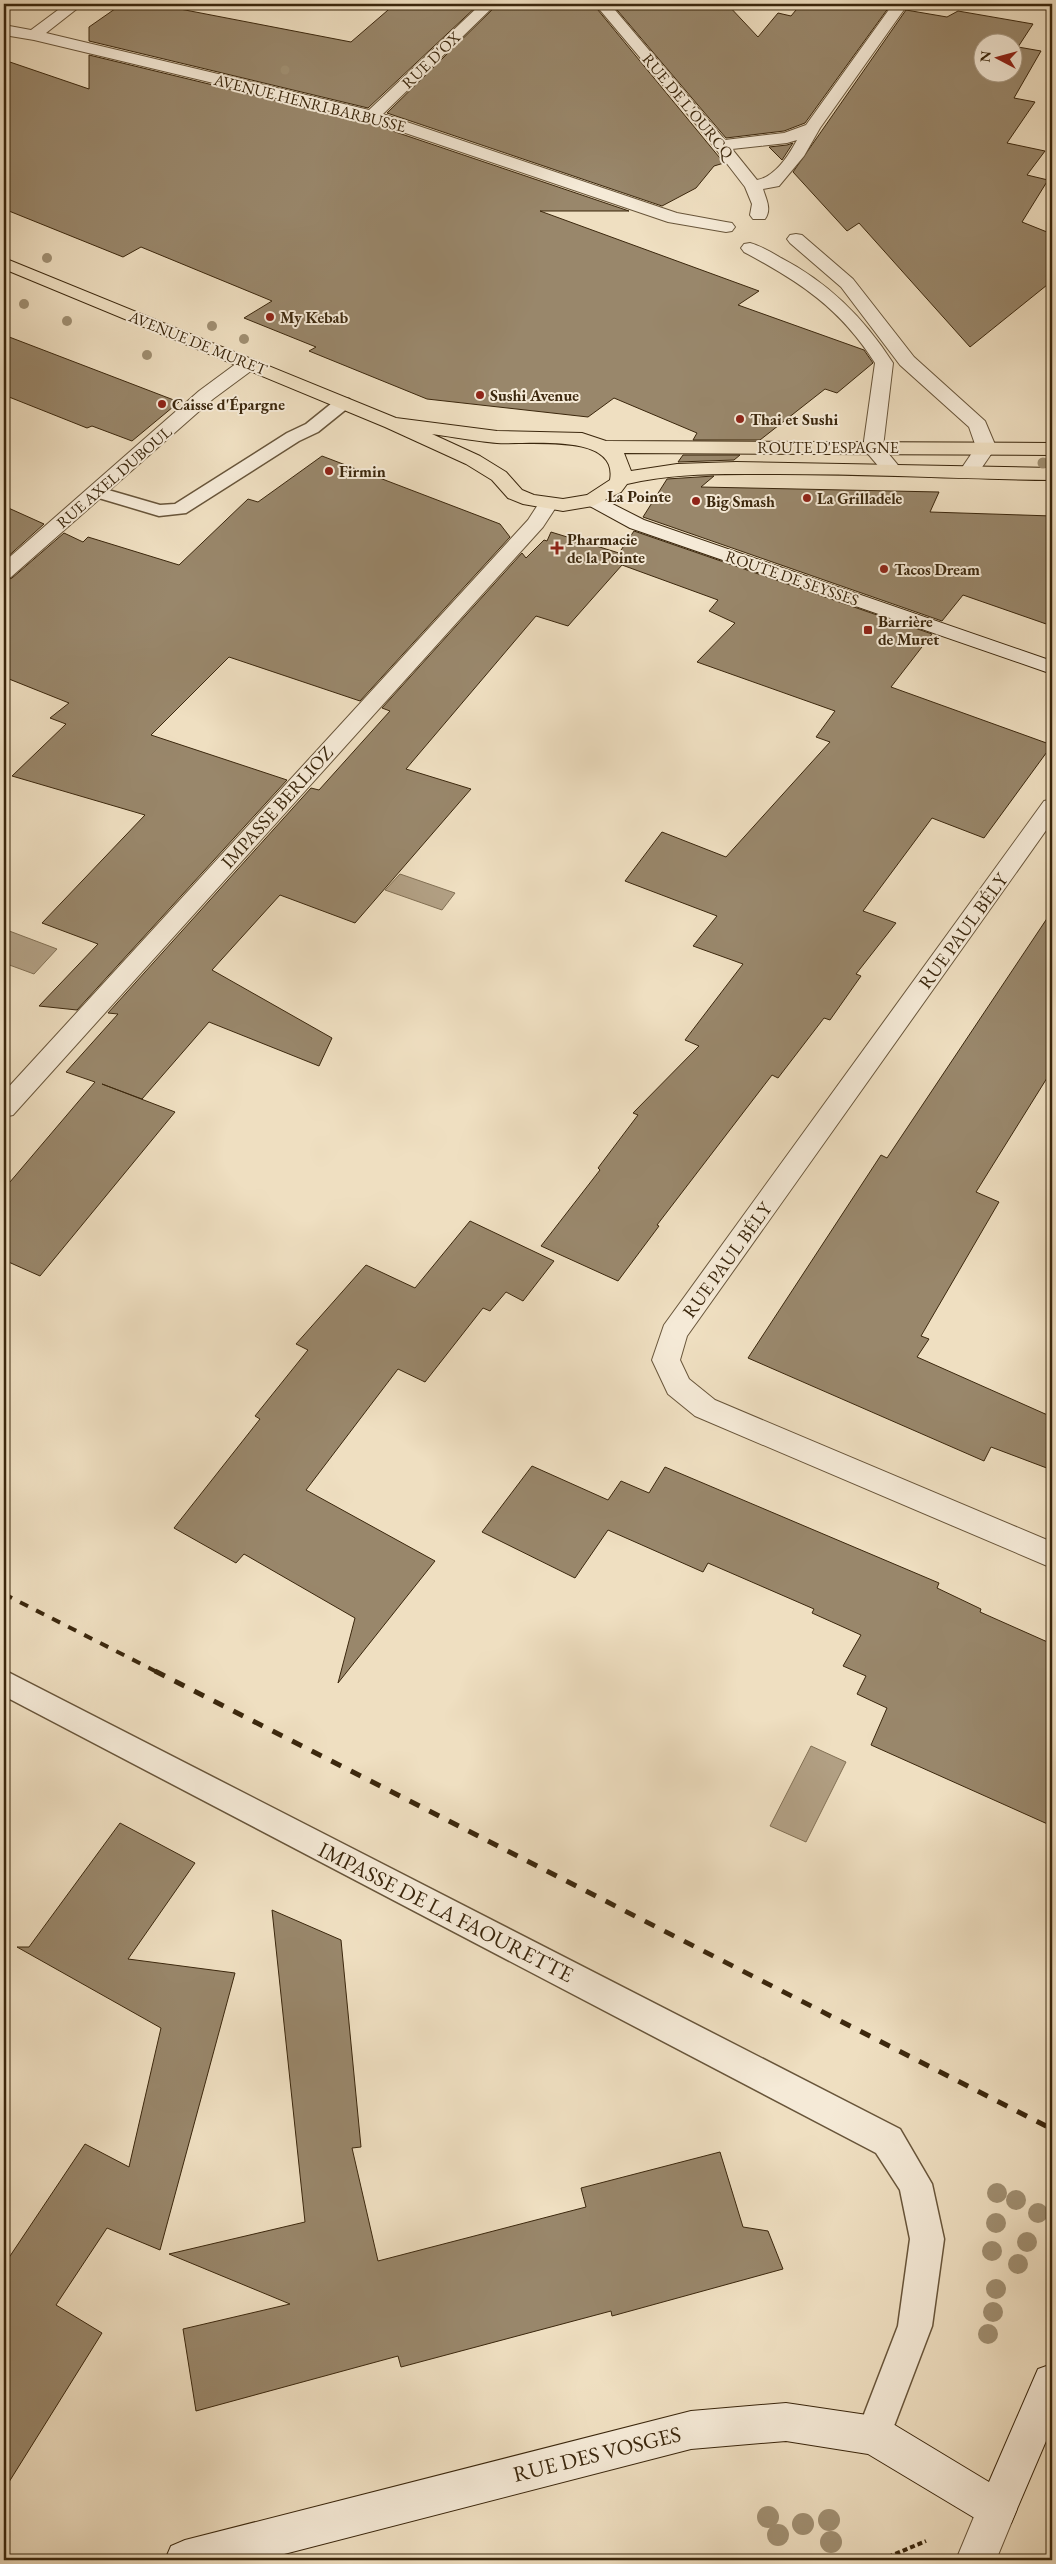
<svg xmlns="http://www.w3.org/2000/svg" width="1056" height="2564" font-family="'EB Garamond',serif">
<style>
.water{fill:#b2a084;stroke:#827054}
.building{fill:#99876b;stroke:#3b270d;fill-rule:evenodd}
.lines{fill:none;stroke-linecap:round;stroke-linejoin:round}
.lane-casing{stroke:#68553a;stroke-width:3}
.street-casing{stroke:#68553a;stroke-width:2}
.secondary-casing{stroke:#3b270d;stroke-width:2}
.primary-casing{stroke:#3b270d;stroke-width:2}
.path{stroke:#3b270d;stroke-width:4;stroke-dasharray:5 3;stroke-linecap:butt}
.lane{fill:#f5ead7;fill-rule:evenodd}
.street{fill:#f5ead7;fill-rule:evenodd}
.secondary{fill:#f5ead7;fill-rule:evenodd}
.primary{fill:#efdfc1;fill-rule:evenodd}
.rail-far1{stroke:#3b270d;stroke-width:4;stroke-dasharray:9 9;stroke-linecap:butt}
.rail{stroke:#3b270d;stroke-width:5;stroke-dasharray:11 11;stroke-linecap:butt}
.tree{fill:#a08f72}
.poi-dot{fill:#8f2418;stroke:#f5ead7;stroke-width:2}
.labels{text-anchor:middle;dominant-baseline:central;stroke-width:4;stroke-linejoin:round;paint-order:stroke}
.far-street-label{font-size:16px;fill:#3b270d;stroke:#f5ead7}
.far-poi-label{font-size:16px;font-weight:bold;fill:#3b270d;stroke:#f5ead7;text-anchor:start}
.far-neighbourhood-label{font-size:16px;font-weight:bold;fill:#3b270d;stroke:#f5ead7}
.street-label{font-size:19px;fill:#3b270d;stroke:#f5ead7}
.near-street-label{font-size:22px;fill:#3b270d;stroke:#f5ead7}
</style>
<rect width="100%" height="100%" fill="#efdfc1"/>
<filter id="stains"><feTurbulence type="fractalNoise" baseFrequency=".004" numOctaves="4"/><feColorMatrix values="0 0 0 0 .2 0 0 0 0 .09 0 0 0 0 .02 0 0 0 .5 -.17"/></filter>
<radialGradient id="worn" r=".72"><stop offset=".6" stop-color="#630" stop-opacity="0"/><stop offset="1" stop-color="#630" stop-opacity=".3"/></radialGradient>
<path class="water" d="M400,874L455,893L442,910L385,890Z
M4,929L57,949L34,974L4,963Z
M811,1746L846,1762L806,1842L770,1826Z"/>
<path class="building" d="M122,4H154L351,42L395,4H479L368,108L89,41V27Z
M498,4H593L724,163L714,166L696,188L662,206L387,113Z
M612,4H727L758,37L778,13L791,16L801,4H872L889,7L805,123L784,131L726,138Z
M906,10L947,17L958,11L1033,24L1018,47L1041,51L1014,98L1035,102L1007,143L1045,151L1027,175L1048,180L1022,222L1052,234V281L970,347L859,223L847,231L793,172ZM984,42H1014V72H984Z
M89,55L366,122L629,211H540L759,291L738,305L864,350L873,363L837,393L825,389L760,440H693L697,433L614,398L588,417L427,399L309,351L316,347L244,318L272,301L141,247L123,257L4,209V60L89,89Z
M793,143L782,160L769,147L787,145Z
M4,335L179,402L132,441L92,426L87,428L4,395Z
M683,455H740L734,460L678,462Z
M322,456L500,524L510,537L360,701L229,657L151,735L287,780L77,1010L39,1006L98,944L42,923L145,815L12,776L66,724L50,718L69,703L4,677V581L12,578L64,533L83,542L88,537L179,565L248,499L258,502Z
M714,476L701,487L939,492L930,512L1052,516V626L963,595L942,621L643,517L667,479Z
M4,506L44,524L4,560Z
M634,531L932,634L891,687L1052,745L984,838L932,818L863,911L896,923L856,974L861,976L830,1020L824,1018L778,1078L772,1075L657,1225L659,1226L618,1281L541,1246L600,1170L598,1168L638,1115L633,1113L699,1046L685,1040L743,964L693,946L717,916L625,881L662,832L726,857L830,742L816,737L835,711L697,662L735,623L709,611L718,600L622,565L568,626L536,616L406,769L471,789L355,923L280,895L212,970L332,1038L319,1066L209,1022L142,1099L102,1084L175,1112L40,1276L4,1260V1189L95,1082L66,1072L118,1014L108,1013L311,788L319,790L390,711L382,708L522,553L526,558L544,540L547,541L551,532L619,553Z
M1052,911V1070L976,1192L999,1202L921,1336L929,1339L917,1357L1052,1417V1470L991,1447L984,1461L748,1358L881,1155L887,1158Z
M470,1221L554,1261L523,1301L506,1292L490,1311L483,1308L425,1382L398,1369L306,1490L435,1561L338,1683L355,1618L244,1554L236,1563L174,1528L260,1419L255,1416L308,1350L296,1344L366,1265L415,1288Z
M532,1466L608,1500L621,1481L649,1493L665,1467L939,1583L937,1588L981,1609L980,1612L1052,1644V1826L871,1745L887,1708L857,1694L866,1676L843,1666L861,1635L812,1613L814,1609L708,1563L703,1572L608,1530L575,1578L482,1532Z
M120,1823L195,1863L128,1959L235,1973L160,2250L107,2228L56,2305L102,2333L4,2490V2265L85,2144L129,2167L161,2028L17,1947H29Z
M272,1910L341,1940L361,2147L352,2148L378,2261L586,2207L581,2188L720,2152L743,2227L768,2231L783,2269L612,2316L611,2311L401,2367L398,2356L196,2411L183,2329L290,2304L169,2254L305,2222Z"/>
<g class="lines">
<g class="lane-casing">
<path id="lane" d="M343,398L349,399L352,403L349,407L318,432L299,441L186,513L159,516L92,496L89,492L92,488L98,487L160,505L175,504L287,433L306,424L337,399Z
M4,1670L900,2129L932,2184L944,2239L932,2326L886,2447L874,2453L862,2447L856,2435L898,2326L910,2239L900,2190L876,2153L4,1696Z"/>
</g>
<g class="street-casing">
<path id="street" d="M66,4H83L46,33L369,110L481,4H496L383,114L677,213L726,222L732,223L735,227L732,231L726,232L668,222L367,120L34,40L4,35V25L31,30Z
M595,4H610L725,140L784,133L806,125L893,4H908L820,128L804,156L779,186L763,189C766,199 772,209 765,219H753L750,215L752,204L745,187L701,130ZM797,140C789,155 775,177 757,180L732,149L787,143Z
M796,234L802,235L853,279L914,357L985,421L996,447L976,476H962L959,472L976,447L969,427L900,365L841,287L790,243L787,239L790,235Z
M750,243C761,246 771,252 781,258C829,283 864,318 893,363L883,447L902,470L899,474H885L863,448L875,363C840,308 800,282 744,252L741,248L744,244Z
M248,358L255,360L257,364L255,368L213,399L11,577L4,579V562L199,391L241,360Z
M548,498L555,500L558,504L543,527L13,1115L4,1117V1092L528,520L541,500Z
M1052,799V822L687,1336L680,1360L689,1379L715,1400L1052,1542V1568L695,1416L668,1394L652,1360L664,1325L1044,801Z
M997,2489L1011,2495L1017,2509L996,2560H956L983,2495Z"/>
</g>
<g class="secondary-casing">
<path id="secondary" d="M593,494L644,520L1052,661V674L630,528L586,504L583,500L586,496Z
M1052,2364V2427L1011,2523L997,2529L983,2523L868,2454L786,2441L691,2449L261,2560H165L171,2546L185,2540L691,2411L786,2403L874,2416L888,2421L989,2482L1038,2369Z"/>
</g>
<g class="primary-casing">
<path id="primary" d="M4,258L396,418L497,431L582,433L606,441L1052,443V455L624,453L631,471L677,464L736,462L1052,468V480C961,479 870,474 778,474C727,474 677,472 627,484L621,492L593,506L563,511L523,504L508,498L492,480L466,464L385,427L4,269ZM432,434C454,437 476,441 497,443C526,445 619,432 610,480L587,495L563,499L534,495L522,490L506,472L480,456Z"/>
</g>
<path class="path" d="M888,2557L926,2541"/>
<use href="#lane" class="lane"/>
<use href="#street" class="street"/>
<use href="#secondary" class="secondary"/>
<use href="#primary" class="primary"/>
<path class="rail-far1" d="M4,1594L157,1672"/>
<path class="rail" d="M155,1671L1052,2129"/>
</g>
<g class="tree">
<circle cx="285" cy="70" r="4.5"/>
<circle cx="47" cy="258" r="5"/>
<circle cx="24" cy="304" r="5"/>
<circle cx="67" cy="321" r="5"/>
<circle cx="212" cy="326" r="5"/>
<circle cx="244" cy="339" r="5"/>
<circle cx="147" cy="355" r="5"/>
<circle cx="1043" cy="463" r="5.5"/>
<circle cx="997" cy="2193" r="10"/>
<circle cx="1016" cy="2200" r="10"/>
<circle cx="1038" cy="2213" r="10"/>
<circle cx="996" cy="2223" r="10"/>
<circle cx="1027" cy="2242" r="10"/>
<circle cx="992" cy="2251" r="10"/>
<circle cx="1018" cy="2264" r="10"/>
<circle cx="996" cy="2289" r="10"/>
<circle cx="993" cy="2312" r="10"/>
<circle cx="988" cy="2334" r="10"/>
<circle cx="768" cy="2517" r="11"/>
<circle cx="829" cy="2520" r="11"/>
<circle cx="803" cy="2524" r="11"/>
<circle cx="778" cy="2535" r="11"/>
<circle cx="831" cy="2542" r="11"/>
</g>
<g class="poi-dot">
<circle cx="270" cy="317" r="5"/>
<circle cx="480" cy="395" r="5"/>
<circle cx="162" cy="404" r="5"/>
<circle cx="740" cy="419" r="5"/>
<circle cx="329" cy="471" r="5"/>
<circle cx="807" cy="498" r="5"/>
<circle cx="696" cy="501" r="5"/>
<path d="M554.5 540.5h5v5h5v5h-5v5h-5v-5h-5v-5h5z"/>
<circle cx="884" cy="569" r="5"/>
<rect x="863" y="625" width="10" height="10" rx="2.5"/>
</g>
<g class="labels">
<g class="far-street-label">
<text transform="translate(431 60) rotate(-44)">RUE D'OX</text>
<text transform="translate(310 103) rotate(14)">AVENUE HENRI BARBUSSE</text>
<text transform="translate(688 106) rotate(50)">RUE DE L'OURCQ</text>
<text transform="translate(198 343) rotate(22)">AVENUE DE MURET</text>
<text x="828" y="447">ROUTE D'ESPAGNE</text>
<text transform="translate(114 477) rotate(-41)">RUE AXEL DUBOUL</text>
<text transform="translate(792 578) rotate(19)">ROUTE DE SEYSSES</text>
</g>
<g class="far-poi-label">
<text x="280" y="317">My Kebab</text>
<text x="490" y="395">Sushi Avenue</text>
<text x="172" y="404">Caisse d'Épargne</text>
<text x="750" y="419">Thai et Sushi</text>
<text x="339" y="471">Firmin</text>
<text x="817" y="498">La Grilladele</text>
<text x="706" y="501">Big Smash</text>
<text x="567" y="539">Pharmacie<tspan x="567" dy="18">de la Pointe</tspan></text>
<text x="894" y="569">Tacos Dream</text>
<text x="878" y="621">Barrière<tspan x="878" dy="18">de Muret</tspan></text>
</g>
<g class="far-neighbourhood-label">
<text x="639" y="496">La Pointe</text>
</g>
<g class="street-label">
<text transform="translate(277 807) rotate(-48)">IMPASSE BERLIOZ</text>
<text transform="translate(963 931) rotate(-54)">RUE PAUL BÉLY</text>
<text transform="translate(727 1260) rotate(-54)">RUE PAUL BÉLY</text>
</g>
<g class="near-street-label">
<text transform="translate(446 1912) rotate(27)">IMPASSE DE LA FAOURETTE</text>
<text transform="translate(597 2454) rotate(-14)">RUE DES VOSGES</text>
</g>
</g>
<rect width="1056" height="2564" fill="none" stroke="#efdfc1" stroke-width="20"/>
<rect x="5" y="5" width="1046" height="2554" fill="none" stroke="#3b270d" stroke-width="2.5"/>
<rect x="10" y="10" width="1036" height="2544" fill="none" stroke="#3b270d"/>
<g transform="translate(998 58) rotate(276)"><circle r="24" fill="#f5ead7" stroke="#ab9c86"/>
<path d="M0-4L9 19L0 12L-9 19Z" fill="#8f2418"/>
<text y="-8" font-size="14" font-weight="bold" text-anchor="middle" fill="#3b270d">N</text>
</g>
<rect width="100%" height="100%" filter="url(#stains)"/>
<rect width="100%" height="100%" fill="url(#worn)"/>
</svg>
